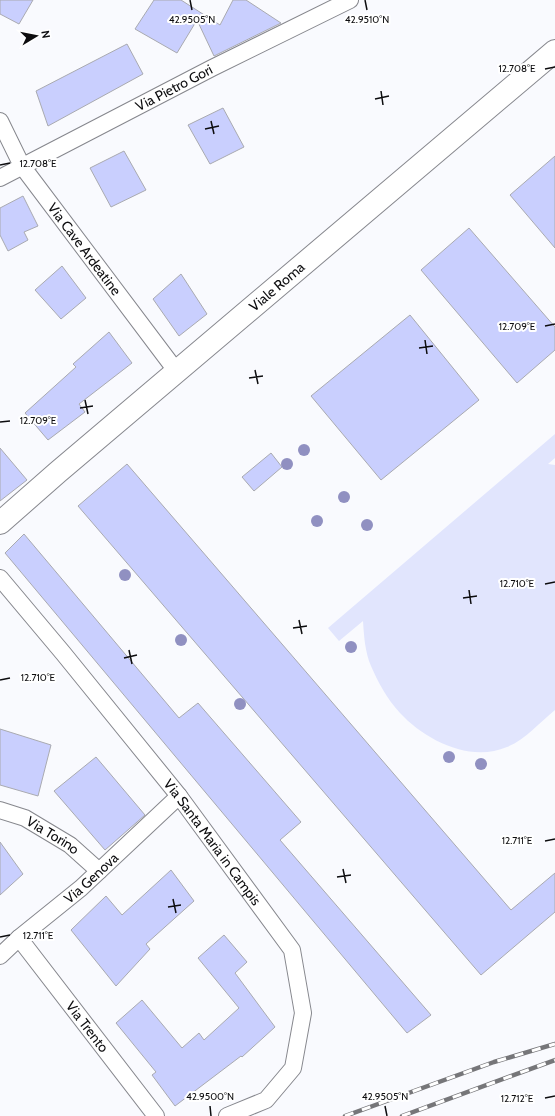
<svg xmlns="http://www.w3.org/2000/svg" width="555" height="1116" font-family="Cabin,sans-serif">
<style>
.green{fill:#e1e5fd}
.building{fill:#c9cffe;stroke:#a9aab0}
.lines{fill:none;stroke-linecap:round;stroke-linejoin:round}
.minor-casing{stroke:#86878d;stroke-width:18}
.secondary-casing{stroke:#86878d;stroke-width:24}
.minor{stroke:#fff;stroke-width:16}
.secondary{stroke:#fff;stroke-width:22}
.rail-casing{stroke:#767679;stroke-width:4.5}
.rail{stroke:#fff;stroke-width:3;stroke-dasharray:9;stroke-linecap:butt}
.tree{fill:#9090c1}
.ticks{fill:none;stroke:#0d0d0f;stroke-width:1.5}
.labels{text-anchor:middle;dominant-baseline:central;stroke-width:4;stroke-linejoin:round;paint-order:stroke}
.street-label{font-size:14px;fill:#0d0d0f;stroke:#fff}
.ticks-label{font-size:10px;text-anchor:middle;fill:#0d0d0f;stroke:#fff;stroke-width:4;stroke-linejoin:round;paint-order:stroke}
</style>
<rect width="100%" height="100%" fill="#f9fafe"/>
<path class="green" d="M555,434V458L548,464L555,465V710C540,722 525,740 507,747C470,763 425,740 400,713C387,699 378,682 371,666C365,652 364,636 363,621L339,641L328,628Z"/>
<path class="building" d="M0,0H33L19,24L0,14Z
M154,0H181L220,25L233,0H246L281,23L214,56L197,20L177,53L135,29Z
M127,44L143,74L48,126L36,91Z
M223,108L244,147L210,164L188,125Z
M124,151L146,190L111,207L90,168Z
M555,156V248L510,195Z
M23,196L38,226L24,232L28,240L8,251L0,235V208Z
M469,228L555,327V350L517,383L421,270Z
M62,266L86,298L61,319L35,290Z
M181,274L207,314L179,336L153,299Z
M410,315L479,400L381,480L311,396Z
M109,332L132,363L79,404L85,412L48,440L25,413L76,367L73,364Z
M0,448L27,480L0,501Z
M271,453L282,467L254,491L242,477Z
M127,464L511,910L555,873V912L481,975L78,506Z
M24,534L179,718L198,703L301,822L280,840L431,1015L407,1033L5,553Z
M0,729L51,745L38,796L0,785Z
M96,757L145,815L105,850L54,791Z
M0,842L23,874L0,895Z
M171,870L194,901L146,944L150,949L116,986L71,930L106,896L122,915Z
M224,935L247,962L235,973L275,1027L242,1057L241,1056L175,1106L152,1075L156,1072L116,1023L142,1000L182,1048L199,1033L204,1040L239,1008L198,958Z"/>
<g class="lines">
<g class="minor-casing">
<g id="minor">
<path id="s1" d="M0,121L22,166L177,372"/>
<path id="s2" d="M0,178L212,68L350,0"/>
<path id="s3" d="M0,578L63,653L179,796L292,950L303,1013L293,1068L266,1100L227,1116"/>
<path id="s4" d="M0,810L25,818L70,845L99,871"/>
<path id="s5" d="M19,938L156,1116"/>
<path id="s6" d="M0,956L19,938L81,888L179,796"/>
</g>
</g>
<g class="secondary-casing">
<g id="secondary">
<path id="s7" d="M0,523L58,472L555,51"/>
</g>
</g>
<use href="#minor" class="minor"/>
<use href="#secondary" class="secondary"/>
<g class="rail-casing">
<path id="rail" d="M345,1116L494,1062L555,1044
M402,1116L555,1060"/>
</g>
<use href="#rail" class="rail"/>
</g>
<g class="tree">
<circle cx="304" cy="450" r="6"/>
<circle cx="287" cy="464" r="6"/>
<circle cx="344" cy="497" r="6"/>
<circle cx="317" cy="521" r="6"/>
<circle cx="367" cy="525" r="6"/>
<circle cx="125" cy="575" r="6"/>
<circle cx="181" cy="640" r="6"/>
<circle cx="351" cy="647" r="6"/>
<circle cx="240" cy="704" r="6"/>
<circle cx="449" cy="757" r="6"/>
<circle cx="481" cy="764" r="6"/>
</g>
<path class="ticks" d="M190,0L192,10M365,0L367,10M545,69L555,67M381,91L383,105M375,99L389,96M211,121L214,134M205,129L219,126M0,165L10,163M545,326L555,324M425,340L427,354M419,348L433,346M255,370L258,384M249,378L263,376M85,400L88,414M80,408L93,406M0,422L10,421M545,584L555,582M469,590L471,604M463,598L477,596M299,620L302,634M293,628L307,626M129,650L132,664M124,658L137,655M0,680L10,678M545,841L555,839M343,869L346,883M337,877L351,875M173,899L176,913M168,907L181,905M0,937L10,935M545,1098L555,1096M210,1106L211,1116M385,1106L387,1116"/>
<g class="labels">
<g class="street-label">
<text stroke="none"><textPath href="#s2" startOffset="196">Via Pietro Gori</textPath></text>
<text stroke="none"><textPath href="#s1" startOffset="154">Via Cave Ardeatine</textPath></text>
<text stroke="none"><textPath href="#s7" startOffset="364">Viale Roma</textPath></text>
<text stroke="none"><textPath href="#s4" startOffset="59">Via Torino</textPath></text>
<text stroke="none"><textPath href="#s3" startOffset="339">Via Santa Maria in Campis</textPath></text>
<text stroke="none"><textPath href="#s6" startOffset="120">Via Genova</textPath></text>
<text stroke="none"><textPath href="#s5" startOffset="112">Via Trento</textPath></text>
</g>
</g>
<g class="ticks-label">
<text x="192" y="23">42.9505°N</text>
<text x="367" y="23">42.9510°N</text>
<text x="517" y="72">12.708°E</text>
<text x="38" y="167">12.708°E</text>
<text x="517" y="330">12.709°E</text>
<text x="38" y="424">12.709°E</text>
<text x="517" y="587">12.710°E</text>
<text x="38" y="681">12.710°E</text>
<text x="517" y="844">12.711°E</text>
<text x="38" y="939">12.711°E</text>
<text x="210" y="1100">42.9500°N</text>
<text x="385" y="1100">42.9505°N</text>
<text x="517" y="1102">12.712°E</text>
</g>
<g transform="translate(36 36) rotate(80)" stroke="#ffffff" stroke-width="3" paint-order="stroke">
<path d="M0-3L7 15L0 10L-7 15Z" fill="#0d0d0f"/>
<text y="-6" font-size="11" font-weight="bold" text-anchor="middle" fill="#0d0d0f">N</text>
</g>
</svg>
